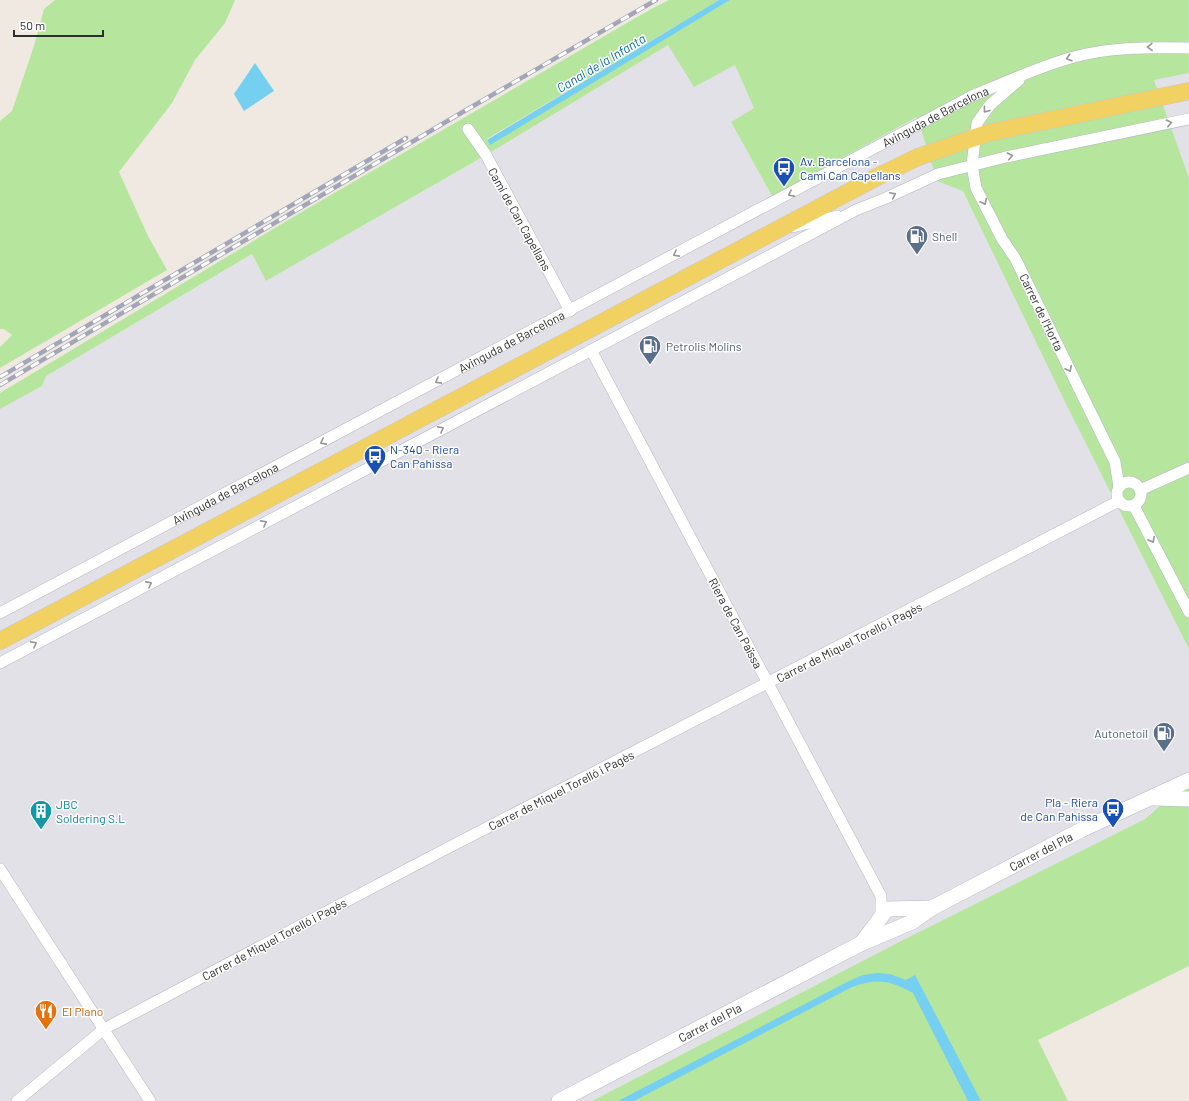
<svg xmlns="http://www.w3.org/2000/svg" width="1189" height="1101" font-family="Barlow,sans-serif">
<style>
.industrial{fill:#e3e1e8}
.green{fill:#b6e59e}
.water{fill:#75cff0}
.lines{fill:none;stroke-linecap:round;stroke-linejoin:round}
.street-casing{stroke:#b4b7c1;stroke-width:12}
.secondary-casing{stroke:#b4b7c1;stroke-width:16}
.primary-casing{stroke:#c9c9c9;stroke-width:18}
.street{stroke:#fff;stroke-width:11}
.secondary{stroke:#fff;stroke-width:15}
.primary{stroke:#f2d163;stroke-width:17}
.rail-casing{stroke:#a3a6b8;stroke-width:4.5}
.rail{stroke:#fff;stroke-width:3;stroke-dasharray:9;stroke-linecap:butt}
.oneway{stroke:#969696}
.labels{text-anchor:middle;dominant-baseline:central;stroke-width:3;stroke-linejoin:round;paint-order:stroke}
.street-label{font-size:12px;fill:#2e2e2e;stroke:#fff}
.transit-label{font-size:12px;fill:#164399;stroke:#fff;text-anchor:start}
.service-label{font-size:12px;fill:#4e5e75;stroke:#fff;text-anchor:start}
.culture-label{font-size:12px;fill:#0d838f;stroke:#fff;text-anchor:start}
.food-label{font-size:12px;fill:#c56008;stroke:#fff;text-anchor:start}
.water-label{font-size:13px;font-style:italic;fill:#0d6fa3;stroke:#fff}
</style>
<rect width="100%" height="100%" fill="#efe9e1"/>
<path class="industrial" d="M668,44L735,64L754,108L731,122L772,196L917,117L937,181L963,190L1064,400L1189,649V781L1145,819L905,939L592,1101H0V409L42,386L46,376L252,254L266,281L486,155Z
M1189,73V178L1154,79Z"/>
<path class="green" d="M55,0H235L225,23L195,60L172,103L119,172L148,236L167,270L0,368V347L12,335L4,329H0V121L12,111L34,46L44,9Z
M669,0H719L487,139L489,144L730,0H1189V73L1154,80L1189,178V649L1064,400L963,191L937,181L917,117L772,196L731,122L754,108L735,65L694,87L668,45L486,155L266,281L252,254L46,376L42,386L0,409V393L305,210L651,9Z
M1189,781V966L1038,1040L1068,1101H592L905,939L1145,819Z"/>
<path class="water" d="M719,0H730L490,145L487,140Z
M255,63L274,91L244,111L234,94Z
M877,973L890,974L906,980L915,975L981,1101H968L913,993C889,980 878,978 852,987L634,1101H618L849,981L863,975Z"/>
<g class="lines">
<g class="street-casing">
<g id="street">
<path d="M1019,80L990,105L977,123L972,165L976,188L1002,239L1015,258L1115,462L1119,487"/>
<path d="M468,129L486,155L570,311"/>
<path d="M793,227L837,216"/>
<path d="M591,350L881,896V916"/>
<circle cx="1129" cy="494" r="12"/>
<path d="M1140,490L1189,468"/>
<path d="M1134,506L1189,612"/>
<path id="s1" d="M0,613L970,97C1003,83 1036,68 1070,58C1108,47 1150,47 1189,48"/>
<path d="M0,663L856,210L886,198L938,174L1006,157L1189,119"/>
<path d="M0,869L150,1101"/>
<path d="M17,1101L104,1029L438,853L1119,501"/>
</g>
</g>
<g class="secondary-casing">
<g id="secondary">
<path d="M1154,798L1189,799"/>
<path d="M861,944L887,909L932,908"/>
<path id="s2" d="M559,1101L860,944L912,922L932,908L1081,830L1189,780"/>
</g>
</g>
<g class="primary-casing">
<path id="primary" d="M0,641L877,177L918,157L988,133L1189,91"/>
</g>
<use href="#street" class="street"/>
<use href="#secondary" class="secondary"/>
<use href="#primary" class="primary"/>
<g class="rail-casing">
<path id="rail" d="M0,377L406,138
M0,385L461,113L656,0"/>
</g>
<use href="#rail" class="rail"/>
</g>
<defs><path id="oneway-chevron" d="M-2-3.5L2.5 0L-2 3.5" fill="none" stroke-width="1.6" stroke-linecap="round" stroke-linejoin="round"/></defs>
<g class="oneway">
<use href="#oneway-chevron" transform="translate(1150 47) rotate(178)"/>
<use href="#oneway-chevron" transform="translate(1069 58) rotate(164)"/>
<use href="#oneway-chevron" transform="translate(986 110) rotate(127)"/>
<use href="#oneway-chevron" transform="translate(1169 123) rotate(-12)"/>
<use href="#oneway-chevron" transform="translate(1010 156) rotate(-12)"/>
<use href="#oneway-chevron" transform="translate(791 194) rotate(152)"/>
<use href="#oneway-chevron" transform="translate(893 195) rotate(-26)"/>
<use href="#oneway-chevron" transform="translate(984 202) rotate(63)"/>
<use href="#oneway-chevron" transform="translate(676 254) rotate(152)"/>
<use href="#oneway-chevron" transform="translate(1069 369) rotate(64)"/>
<use href="#oneway-chevron" transform="translate(438 381) rotate(152)"/>
<use href="#oneway-chevron" transform="translate(441 429) rotate(-28)"/>
<use href="#oneway-chevron" transform="translate(323 442) rotate(152)"/>
<use href="#oneway-chevron" transform="translate(264 523) rotate(-28)"/>
<use href="#oneway-chevron" transform="translate(1152 540) rotate(63)"/>
<use href="#oneway-chevron" transform="translate(149 584) rotate(-28)"/>
<use href="#oneway-chevron" transform="translate(34 644) rotate(-28)"/>
</g>
<defs>
<g id="bus-pin" transform="scale(1.15)"><path d="M0 17L-7.5 6A9.5 9.5 0 1 1 7.5 6Z" fill="#1a4fb4" stroke="#fff"/><path d="M-5-6H5V4H4V6H2V4H-2V6H-4V4H-5ZM-3.5-4V0h7V-4ZM-3.5 1.2v1.5H-2V1.2ZM2 1.2v1.5H3.5V1.2Z" fill="#fff"/></g>
<g id="fuel-pin" transform="scale(1.15)"><path d="M0 17L-7.5 6A9.5 9.5 0 1 1 7.5 6Z" fill="#5c6f8a" stroke="#fff"/><path d="M-5.5-6h7V0h2V4h1.3V-2.5L3-4.5l.8-.8L6-3V5H2.5V1h-1V6h-7ZM-4.2-4.7v3.2H.2V-4.7Z" fill="#fff"/></g>
<g id="building-pin" transform="scale(1.15)"><path d="M0 17L-7.5 6A9.5 9.5 0 1 1 7.5 6Z" fill="#0f9aa8" stroke="#fff"/><path d="M-4-6H4V6H1V3H-1V6H-4ZM-2.5-4.3h1.7v1.8h-1.7ZM.8-4.3h1.7v1.8H.8ZM-2.5-1h1.7V.8h-1.7ZM.8-1h1.7V.8H.8Z" fill="#fff"/></g>
<g id="restaurant-pin" transform="scale(1.15)"><path d="M0 17L-7.5 6A9.5 9.5 0 1 1 7.5 6Z" fill="#e8710a" stroke="#fff"/><path d="M-5-6h1v4h1v-4h1v4h1v-4h1v5L-1.5 .5V6h-2V.5L-5-1ZM5-6V6H3V1.5H1.5Q1.5-4 5-6Z" fill="#fff"/></g>
</defs>
<g fill-rule="evenodd">
<use href="#bus-pin" x="784" y="168"/>
<use href="#fuel-pin" x="917" y="236"/>
<use href="#fuel-pin" x="650" y="346"/>
<use href="#bus-pin" x="375" y="456"/>
<use href="#fuel-pin" x="1164" y="733"/>
<use href="#bus-pin" x="1113" y="809"/>
<use href="#building-pin" x="41" y="811"/>
<use href="#restaurant-pin" x="46" y="1011"/>
</g>
<g class="labels">
<g class="street-label">
<text stroke="none"><textPath href="#s1" startOffset="1059">Avinguda de Barcelona</textPath></text>
<text transform="translate(520 219) rotate(61)">Camí de Can Capellans</text>
<text transform="translate(1042 312) rotate(64)">Carrer de l'Horta</text>
<text stroke="none"><textPath href="#s1" startOffset="579">Avinguda de Barcelona</textPath></text>
<text stroke="none"><textPath href="#s1" startOffset="255">Avinguda de Barcelona</textPath></text>
<text transform="translate(736 623) rotate(62)">Riera de Can Païssa</text>
<text transform="translate(849 642) rotate(-27)">Carrer de Miquel Torelló i Pagès</text>
<text transform="translate(561 790) rotate(-27)">Carrer de Miquel Torelló i Pagès</text>
<text stroke="none"><textPath href="#s2" startOffset="543">Carrer del Pla</textPath></text>
<text transform="translate(274 939) rotate(-28)">Carrer de Miquel Torelló i Pagès</text>
<text stroke="none"><textPath href="#s2" startOffset="170">Carrer del Pla</textPath></text>
</g>
<g class="transit-label">
<text x="800" y="161">Av. Barcelona -<tspan x="800" dy="14">Camí Can Capellans</tspan></text>
<text x="390" y="449">N-340 - Riera<tspan x="390" dy="14">Can Pahissa</tspan></text>
<text x="1098" y="802" text-anchor="end">Pla - Riera<tspan x="1098" dy="14">de Can Pahissa</tspan></text>
</g>
<g class="service-label">
<text x="932" y="236">Shell</text>
<text x="666" y="346">Petrolis Molins</text>
<text x="1148" y="733" text-anchor="end">Autonetoil</text>
</g>
<g class="culture-label">
<text x="56" y="804">JBC<tspan x="56" dy="14">Soldering S.L</tspan></text>
</g>
<g class="food-label">
<text x="62" y="1011">El Plano</text>
</g>
<g class="water-label">
<text transform="translate(601 63) rotate(-31)">Canal de la Infanta</text>
</g>
</g>
<path d="M14 30v6h89v-6" fill="none" stroke="#2e2e2e" stroke-width="2"/>
<text x="20" y="30" font-size="12" fill="#2e2e2e" stroke="#ffffff" stroke-width="3" paint-order="stroke">50 m</text>
</svg>
